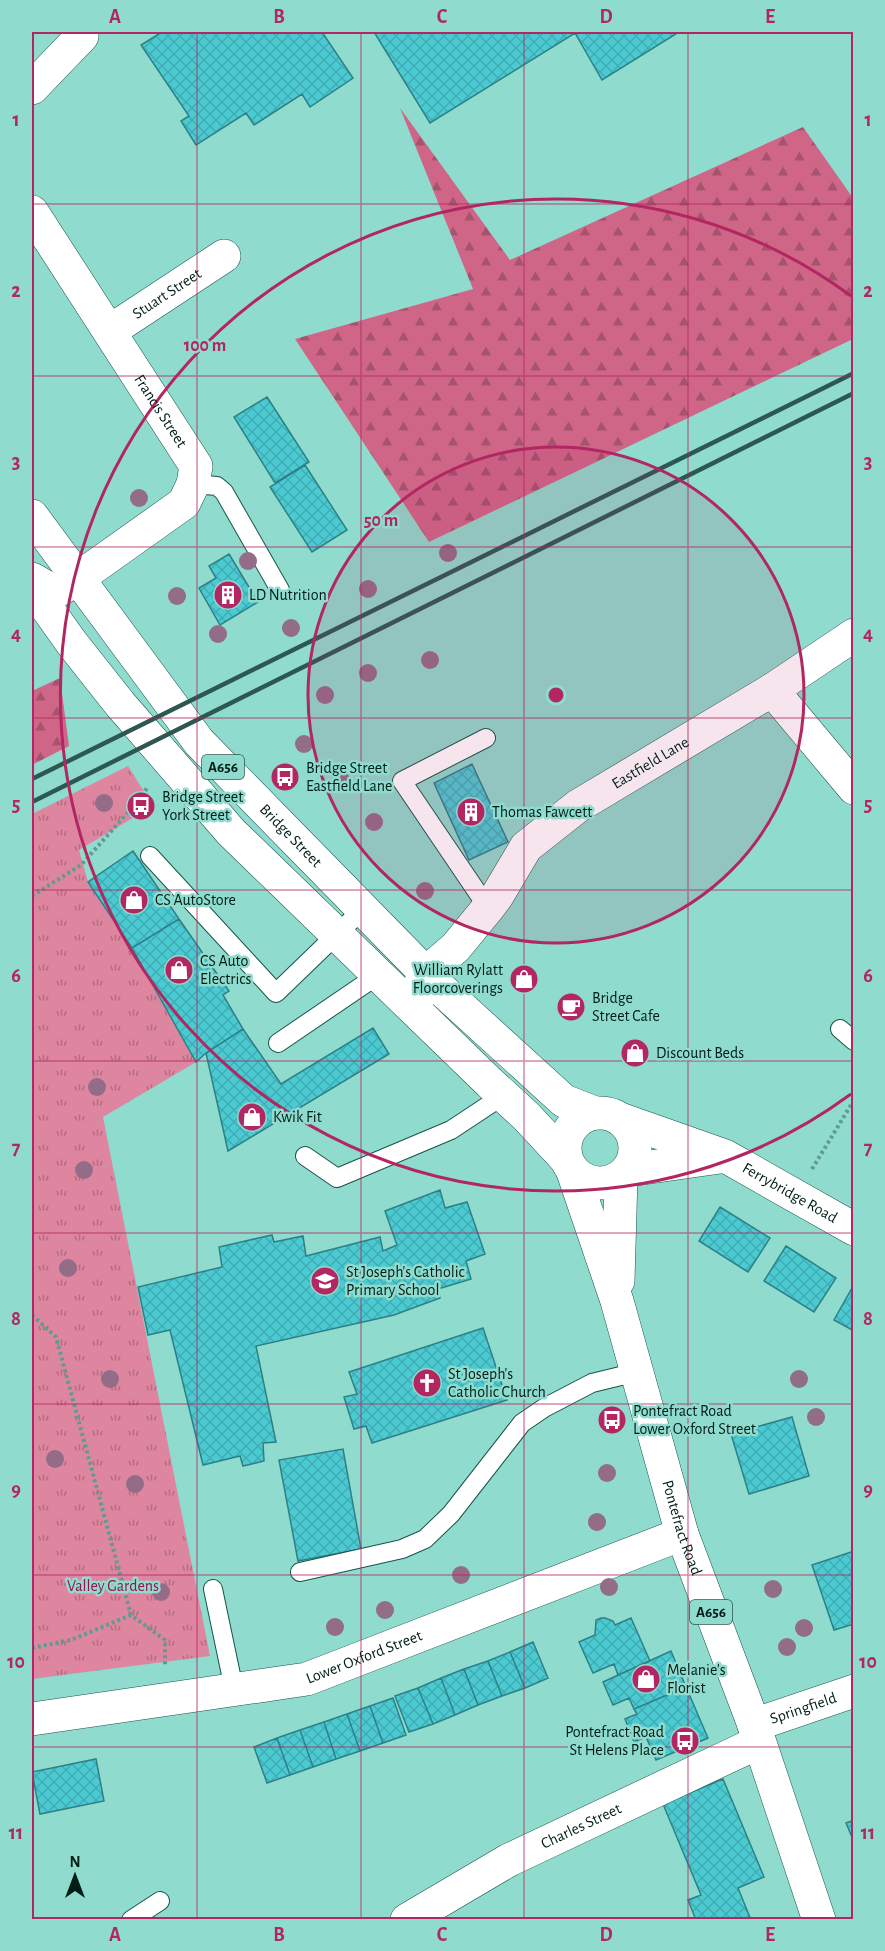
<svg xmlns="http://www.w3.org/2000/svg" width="885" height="1951" font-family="'Alegreya Sans',sans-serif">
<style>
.grass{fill:url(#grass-tufts)}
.forest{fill:url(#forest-firs)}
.building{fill:url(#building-cross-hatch);stroke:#2d8186;stroke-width:1.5}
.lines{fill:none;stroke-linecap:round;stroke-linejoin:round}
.lane-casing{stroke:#17544b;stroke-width:20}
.street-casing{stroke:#17544b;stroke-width:34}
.secondary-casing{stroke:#17544b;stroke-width:34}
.primary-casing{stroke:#17544b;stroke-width:34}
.path{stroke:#5f9b90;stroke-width:4;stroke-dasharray:3 3;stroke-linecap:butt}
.lane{stroke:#fff;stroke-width:18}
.street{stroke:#fff;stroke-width:33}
.secondary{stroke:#fff;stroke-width:33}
.primary{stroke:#fff;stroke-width:33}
.rail{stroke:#2d5851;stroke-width:4.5}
.tree{fill:#936c87}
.grid{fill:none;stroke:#b22661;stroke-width:1.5;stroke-opacity:0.55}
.ring{fill:none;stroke:#b22661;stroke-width:3}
.labels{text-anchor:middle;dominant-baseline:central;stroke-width:5;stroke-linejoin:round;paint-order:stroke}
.shield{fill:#8fdbcd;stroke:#2b564e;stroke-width:1.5}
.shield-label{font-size:15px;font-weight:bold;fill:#001d18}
.street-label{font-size:16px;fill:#001d18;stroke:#8fdbcd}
.poi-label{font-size:16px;fill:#001d18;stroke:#8fdbcd;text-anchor:start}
.park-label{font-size:16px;fill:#96124e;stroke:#8fdbcd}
.centre{fill:#b22661;stroke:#8fdbcd;stroke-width:3}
.ring-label{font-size:18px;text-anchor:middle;font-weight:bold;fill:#b22661;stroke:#8fdbcd;stroke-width:5;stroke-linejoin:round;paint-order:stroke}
.neatline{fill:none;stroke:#b22661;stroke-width:2}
.grid-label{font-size:20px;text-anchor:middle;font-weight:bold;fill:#b22661}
</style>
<defs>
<pattern id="grass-tufts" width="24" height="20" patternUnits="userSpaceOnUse" patternTransform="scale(1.5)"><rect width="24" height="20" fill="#de86a0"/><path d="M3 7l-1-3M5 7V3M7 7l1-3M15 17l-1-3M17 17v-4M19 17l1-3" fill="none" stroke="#b26d81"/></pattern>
<pattern id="forest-firs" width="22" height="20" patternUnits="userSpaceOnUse" patternTransform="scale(1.5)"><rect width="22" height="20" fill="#cf6688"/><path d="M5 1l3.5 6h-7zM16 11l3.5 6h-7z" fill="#a6536e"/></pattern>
<pattern id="building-cross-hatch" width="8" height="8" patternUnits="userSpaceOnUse" patternTransform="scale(1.5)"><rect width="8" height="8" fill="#4bcad2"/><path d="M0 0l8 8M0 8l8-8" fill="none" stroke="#40adb4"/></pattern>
</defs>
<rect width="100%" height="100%" fill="#8fdbcd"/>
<path class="grass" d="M128,766L153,806L79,850L88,882L132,948L196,1062L103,1117L210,1656L32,1679V814Z"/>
<path class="forest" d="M400,108L510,260L803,127L853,198V339L429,542L295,339L473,289Z
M60,678L69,746L32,765V691Z"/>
<path class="building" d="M162,32H322L353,78L310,107L302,94L254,125L246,113L196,145L181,121L189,116L141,45Z
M374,32H679L602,80L575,33L430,123Z
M267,397L309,462L275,483L234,417Z
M305,465L347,530L312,552L270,487Z
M229,554L258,602L220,625L199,588L216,578L209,566Z
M472,764L508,842L469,860L434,783Z
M133,851L179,919L132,948L88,882Z
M179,919L229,991L223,995L243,1029L206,1053L196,1062L132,948Z
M373,1028L389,1054L228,1151L206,1053L243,1029L281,1084Z
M440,1190L445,1208L467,1202L485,1254L466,1261L471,1279L438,1289L440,1298L394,1315L256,1346L276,1442L263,1443L264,1461L243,1466L240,1456L203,1465L170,1330L148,1335L138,1287L222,1267L219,1247L272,1235L274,1242L303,1236L306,1256L380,1237L383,1251L397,1245L385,1211Z
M720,1207L770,1238L748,1272L699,1241Z
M786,1246L836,1278L814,1312L764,1281Z
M852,1288L854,1289V1331L834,1320Z
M483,1328L507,1400L372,1443L366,1426L354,1429L344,1397L357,1394L349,1372Z
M792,1417L809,1476L749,1494L731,1434Z
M343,1449L361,1549L298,1561L279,1460Z
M854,1551V1624L834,1630L812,1565Z
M601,1618H605L613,1621L615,1625L631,1618L650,1661L618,1675L614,1664L593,1673L579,1642L595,1635L596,1620Z
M533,1642L548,1678L525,1688L510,1652Z
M671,1651L686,1687L634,1709L629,1698L613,1705L603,1682Z
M510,1652L525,1688L502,1696L488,1661Z
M488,1661L502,1696L478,1705L464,1669Z
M464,1669L478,1705L455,1715L441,1678Z
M441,1678L455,1715L433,1724L418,1688Z
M686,1687L708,1738L656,1760L646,1737L634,1742L625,1719L637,1714L634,1709Z
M418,1688L433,1724L409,1732L395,1696Z
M393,1698L406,1735L383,1743L370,1706Z
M370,1706L383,1743L360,1751L347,1714Z
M347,1714L360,1751L336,1759L324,1722Z
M324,1722L336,1759L313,1767L300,1730Z
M300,1730L313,1767L290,1775L277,1738Z
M277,1738L290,1775L267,1783L254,1747Z
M96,1759L104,1801L40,1814L32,1772Z
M723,1779L764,1877L738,1888L751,1920H696L688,1900L701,1895L663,1804Z
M854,1820V1842L846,1823Z"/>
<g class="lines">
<g class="lane-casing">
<path id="lane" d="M193,484L217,486L224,492L280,590
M486,738L402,781L488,908
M150,856L276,993L363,909
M840,1029L854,1041
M278,1043L378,975
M305,1156L337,1178L451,1130L504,1095
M300,1572L402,1549L425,1539L451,1514L522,1423L544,1408L592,1383L637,1372
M213,1589L234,1689
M131,1920L160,1901"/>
</g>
<g class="street-casing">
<g id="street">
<path d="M32,88L82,36"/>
<path id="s1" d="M32,212L196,466L193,484L184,503L77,579L59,590L53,591L32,579"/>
<path id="s2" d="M110,331L224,256"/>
<path d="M772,690L854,788"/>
<path id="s3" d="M417,1000L416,993L426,973L456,947L488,908L497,896L526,847L578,806L772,690L854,635"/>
<path id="s4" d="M32,1719L307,1679L682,1534"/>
<path id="s5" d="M754,1725L854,1691"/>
<path id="s6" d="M407,1920L509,1860L759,1742"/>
</g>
</g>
<g class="secondary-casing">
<g id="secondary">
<path id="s7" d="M620,1119L725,1156L854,1229"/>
<path d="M629,1170L720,1157"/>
</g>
</g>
<g class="primary-casing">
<g id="primary">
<path id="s8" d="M32,516L199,742L441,989L564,1101L595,1113"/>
<path d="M32,587L71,642L120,704L231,832L490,1083L526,1116L565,1158"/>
<circle cx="600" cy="1148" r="35"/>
<path id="s9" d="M573,1172L617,1301L682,1534L754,1725L819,1920"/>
<path d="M618,1281L621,1177"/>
</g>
</g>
<path class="path" d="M32,896L81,865L131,809L148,787
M812,1169L854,1100
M32,1315L56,1337L131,1615L165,1640V1666
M32,1648L71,1640L131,1615"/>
<use href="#lane" class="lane"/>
<use href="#street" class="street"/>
<use href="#secondary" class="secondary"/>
<use href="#primary" class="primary"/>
<path class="rail" d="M32,779L854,373
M32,802L854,393"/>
</g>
<g class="tree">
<circle cx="139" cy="498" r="9"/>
<circle cx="448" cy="553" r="9"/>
<circle cx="248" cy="561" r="9"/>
<circle cx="368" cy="589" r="9"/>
<circle cx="177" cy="596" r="9"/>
<circle cx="291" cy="628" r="9"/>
<circle cx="218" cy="634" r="9"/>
<circle cx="430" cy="660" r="9"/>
<circle cx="368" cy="673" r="9"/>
<circle cx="325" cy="695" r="9"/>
<circle cx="304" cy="744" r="9"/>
<circle cx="341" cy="780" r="9"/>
<circle cx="104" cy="803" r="9"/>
<circle cx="374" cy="822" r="9"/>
<circle cx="425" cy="891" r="9"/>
<circle cx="97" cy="1087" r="9"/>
<circle cx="84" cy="1170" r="9"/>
<circle cx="68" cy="1268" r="9"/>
<circle cx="110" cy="1379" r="9"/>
<circle cx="799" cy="1379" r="9"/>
<circle cx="816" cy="1417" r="9"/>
<circle cx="55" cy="1459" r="9"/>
<circle cx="607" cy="1473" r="9"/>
<circle cx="135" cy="1484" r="9"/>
<circle cx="597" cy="1522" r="9"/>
<circle cx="461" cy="1575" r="9"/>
<circle cx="609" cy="1587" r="9"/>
<circle cx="773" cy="1589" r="9"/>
<circle cx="161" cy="1592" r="9"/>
<circle cx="385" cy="1610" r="9"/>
<circle cx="335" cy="1627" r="9"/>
<circle cx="804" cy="1628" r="9"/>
<circle cx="787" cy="1647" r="9"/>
</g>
<path class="grid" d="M197,32V1920M361,32V1920M524,32V1920M688,32V1920M32,204H854M32,376H854M32,547H854M32,718H854M32,890H854M32,1061H854M32,1233H854M32,1404H854M32,1575H854M32,1747H854"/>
<circle cx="556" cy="695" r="248" fill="#b22661" fill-opacity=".12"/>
<g class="ring">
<circle cx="556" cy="695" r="248"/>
<path d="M851 1094A496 496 0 1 1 851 296"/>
</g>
<defs>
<g id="building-disc" transform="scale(1.5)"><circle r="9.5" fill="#b22661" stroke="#8fdbcd"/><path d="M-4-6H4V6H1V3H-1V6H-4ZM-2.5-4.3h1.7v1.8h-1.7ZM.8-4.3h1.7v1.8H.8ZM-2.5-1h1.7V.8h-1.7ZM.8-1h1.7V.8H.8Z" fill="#fff"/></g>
<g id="bus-disc" transform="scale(1.5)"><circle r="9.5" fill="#b22661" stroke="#8fdbcd"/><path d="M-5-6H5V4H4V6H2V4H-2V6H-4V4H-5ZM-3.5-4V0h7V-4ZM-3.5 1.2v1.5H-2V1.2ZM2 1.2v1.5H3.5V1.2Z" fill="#fff"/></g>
<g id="shop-disc" transform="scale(1.5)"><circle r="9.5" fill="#b22661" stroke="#8fdbcd"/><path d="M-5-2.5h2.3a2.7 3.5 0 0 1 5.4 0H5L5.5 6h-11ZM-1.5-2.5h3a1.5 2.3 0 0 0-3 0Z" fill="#fff"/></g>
<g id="cafe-disc" transform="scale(1.5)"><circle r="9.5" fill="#b22661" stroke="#8fdbcd"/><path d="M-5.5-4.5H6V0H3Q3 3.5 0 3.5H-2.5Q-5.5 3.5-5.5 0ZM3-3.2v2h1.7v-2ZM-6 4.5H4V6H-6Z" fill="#fff"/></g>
<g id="school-disc" transform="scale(1.5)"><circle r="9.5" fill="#b22661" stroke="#8fdbcd"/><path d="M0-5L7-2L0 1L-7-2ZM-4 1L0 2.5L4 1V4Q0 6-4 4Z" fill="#fff"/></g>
<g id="church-disc" transform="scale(1.5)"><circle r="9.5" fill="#b22661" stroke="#8fdbcd"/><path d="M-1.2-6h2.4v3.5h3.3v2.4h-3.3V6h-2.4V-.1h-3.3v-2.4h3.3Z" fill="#fff"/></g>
</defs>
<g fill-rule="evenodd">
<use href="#building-disc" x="228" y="595"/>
<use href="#bus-disc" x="285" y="777"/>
<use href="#bus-disc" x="141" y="806"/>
<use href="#building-disc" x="471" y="812"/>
<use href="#shop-disc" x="134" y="900"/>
<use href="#shop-disc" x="179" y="970"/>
<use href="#shop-disc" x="524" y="979"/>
<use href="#cafe-disc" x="571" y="1007"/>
<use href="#shop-disc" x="635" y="1053"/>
<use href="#shop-disc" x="252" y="1117"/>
<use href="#school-disc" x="325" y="1281"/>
<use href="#church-disc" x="427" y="1383"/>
<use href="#bus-disc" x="612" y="1420"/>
<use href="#shop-disc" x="646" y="1679"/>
<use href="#bus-disc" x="685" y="1741"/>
</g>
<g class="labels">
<g class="shield">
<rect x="202" y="755" width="42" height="24" rx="4.5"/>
<rect x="690" y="1600" width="42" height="24" rx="4.5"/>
</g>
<g class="shield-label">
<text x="223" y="767">A656</text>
<text x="711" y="1612">A656</text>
</g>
<g class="street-label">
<text stroke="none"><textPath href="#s2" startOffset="68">Stuart Street</textPath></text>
<text stroke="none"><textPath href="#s1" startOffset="237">Francis Street</textPath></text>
<text stroke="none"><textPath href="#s3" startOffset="342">Eastfield Lane</textPath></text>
<text stroke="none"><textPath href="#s8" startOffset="412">Bridge Street</textPath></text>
<text stroke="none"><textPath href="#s7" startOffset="186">Ferrybridge Road</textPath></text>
<text stroke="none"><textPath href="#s9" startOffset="372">Pontefract Road</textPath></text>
<text stroke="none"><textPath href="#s4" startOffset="339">Lower Oxford Street</textPath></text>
<text stroke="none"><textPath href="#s5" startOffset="52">Springfield</textPath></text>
<text stroke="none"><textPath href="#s6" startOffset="198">Charles Street</textPath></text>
</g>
<g class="poi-label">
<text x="249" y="595">LD Nutrition</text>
<text x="306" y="768">Bridge Street<tspan x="306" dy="18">Eastfield Lane</tspan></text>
<text x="162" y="797">Bridge Street<tspan x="162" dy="18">York Street</tspan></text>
<text x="492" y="812">Thomas Fawcett</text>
<text x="155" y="900">CS AutoStore</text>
<text x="200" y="961">CS Auto<tspan x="200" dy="18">Electrics</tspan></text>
<text x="503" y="970" text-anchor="end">William Rylatt<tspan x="503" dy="18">Floorcoverings</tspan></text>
<text x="592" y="998">Bridge<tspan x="592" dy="18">Street Cafe</tspan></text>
<text x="656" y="1053">Discount Beds</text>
<text x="273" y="1117">Kwik Fit</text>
<text x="346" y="1272">St Joseph's Catholic<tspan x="346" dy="18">Primary School</tspan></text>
<text x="448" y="1374">St Joseph's<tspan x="448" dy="18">Catholic Church</tspan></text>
<text x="633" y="1411">Pontefract Road<tspan x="633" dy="18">Lower Oxford Street</tspan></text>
<text x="667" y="1670">Melanie's<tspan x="667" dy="18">Florist</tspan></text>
<text x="664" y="1732" text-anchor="end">Pontefract Road<tspan x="664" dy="18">St Helens Place</tspan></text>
</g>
<g class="park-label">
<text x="113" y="1586">Valley Gardens</text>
</g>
</g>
<circle cx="556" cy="695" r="9" class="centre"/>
<g class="ring-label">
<text x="205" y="351">100 m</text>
<text x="381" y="526">50 m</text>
</g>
<rect width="885" height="1951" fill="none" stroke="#8fdbcd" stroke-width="66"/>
<g transform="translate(75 1876)" stroke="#8fdbcd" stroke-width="4.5" paint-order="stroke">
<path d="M0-4.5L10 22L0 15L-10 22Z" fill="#001d18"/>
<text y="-9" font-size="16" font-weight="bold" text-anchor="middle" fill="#001d18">N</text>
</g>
<rect x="33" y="33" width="819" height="1885" class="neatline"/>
<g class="grid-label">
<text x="115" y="23">A</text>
<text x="279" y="23">B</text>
<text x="442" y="23">C</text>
<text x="606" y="23">D</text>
<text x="770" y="23">E</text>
<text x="16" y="126">1</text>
<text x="868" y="126">1</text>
<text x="16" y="297">2</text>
<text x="868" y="297">2</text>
<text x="16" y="468">3</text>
<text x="868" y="468">3</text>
<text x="16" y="640">4</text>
<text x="868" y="640">4</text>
<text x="16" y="811">5</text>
<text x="868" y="811">5</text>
<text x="16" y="982">6</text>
<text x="868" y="982">6</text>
<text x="16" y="1154">7</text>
<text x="868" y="1154">7</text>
<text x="16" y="1325">8</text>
<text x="868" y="1325">8</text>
<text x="16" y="1496">9</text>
<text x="868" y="1496">9</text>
<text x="16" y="1668">10</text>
<text x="868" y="1668">10</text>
<text x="16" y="1839">11</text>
<text x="868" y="1839">11</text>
<text x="115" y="1941">A</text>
<text x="279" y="1941">B</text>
<text x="442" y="1941">C</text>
<text x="606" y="1941">D</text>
<text x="770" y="1941">E</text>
</g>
</svg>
